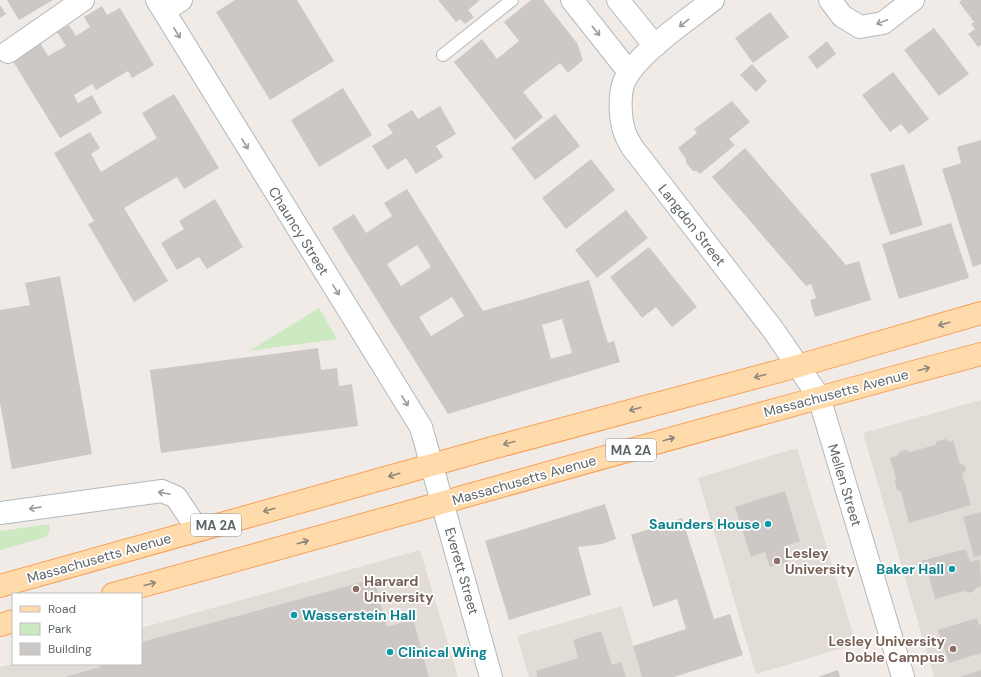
<svg xmlns="http://www.w3.org/2000/svg" width="981" height="677" font-family="'DM Sans',sans-serif">
<style>
.education{fill:#e2dcd6}
.green{fill:#cce9c1}
.building{fill:#cdc8c5;fill-rule:evenodd}
.lines{fill:none;stroke-linecap:round;stroke-linejoin:round}
.lane-casing{stroke:#b3b8bb;stroke-width:14}
.street-casing{stroke:#b3b8bb;stroke-width:24}
.primary-casing{stroke:#f89f57;stroke-width:24}
.lane{stroke:#fff;stroke-width:12}
.street{stroke:#fff;stroke-width:22}
.primary{stroke:#ffdbac;stroke-width:22}
.oneway{stroke:#969a9c}
.oneway2{stroke:#8e887c}
.culture-dot{fill:#0f9aa8;stroke:#fff;stroke-width:1.5}
.education-dot{fill:#8d6e63;stroke:#fff;stroke-width:1.5}
.labels{text-anchor:middle;dominant-baseline:central;stroke-width:3.5;stroke-linejoin:round;paint-order:stroke}
.shield{fill:#fff;stroke:#8e9295;stroke-width:1}
.shield-label{font-size:13px;font-weight:bold;fill:#5d6467}
.street-label{font-size:14px;fill:#5d6467;stroke:#fff}
.culture-label{font-size:14px;font-weight:bold;fill:#0d838f;stroke:#fff;text-anchor:end}
.education-label{font-size:14px;font-weight:bold;fill:#785e54;stroke:#fff;text-anchor:start}
</style>
<rect width="100%" height="100%" fill="#f0ebe6"/>
<path class="education" d="M981,400V677H934L863,433Z
M797,448L856,644L756,674L698,478Z
M420,550L458,677H0V667L13,664H141V628Z
M622,606L642,677H529L517,636Z"/>
<path class="green" d="M319,308L337,339L249,351Z
M49,524L50,530L46,537L0,550V531Z"/>
<path class="building" d="M7,0H53L19,20Z
M235,0H297L334,61L270,100L216,12Z
M438,0H480L468,10L474,17L465,24L460,19L456,22Z
M531,0H543L577,43L583,60L568,73L560,63L523,92L543,117L515,140L454,62L482,39L497,59L519,41L504,22Z
M962,0H981V45L978,47L968,34L975,29L971,24L974,22L959,2Z
M0,5L6,14L0,18Z
M102,6L107,15L120,8L154,65L132,78L128,71L96,90L92,84L74,95L78,103L92,95L102,113L60,138L11,58L39,41L48,56L66,46L57,32L69,25L76,36L90,27L84,17Z
M770,12L789,37L753,63L735,38Z
M934,28L969,74L939,96L904,50Z
M827,41L836,54L817,69L808,57Z
M752,64L767,81L756,92L740,75Z
M893,72L929,119L909,134L901,124L890,132L862,95Z
M343,88L372,135L319,167L291,120Z
M174,94L219,168L184,189L177,177L124,208L168,281L134,302L88,224L94,221L54,153L90,132L100,148L91,154L101,172L157,138L142,113Z
M732,101L750,122L729,139L735,145L700,174L697,171H693L686,163V159L678,148L697,133L694,129Z
M440,106L456,134L436,146L443,157L416,174L406,158L387,170L372,146L393,133L387,125L412,110L418,119Z
M555,114L580,146L535,180L511,148Z
M981,140V264L973,267L942,169L961,163L957,147Z
M745,148L846,265L859,261L871,300L815,317L810,300L816,298L811,284L806,286L712,177Z
M591,159L615,190L566,229L542,198Z
M904,164L923,225L890,235L870,174Z
M407,189L483,311L589,280L608,343L614,341L620,362L448,414L332,228L354,214L366,233L392,216L384,203ZM417,245L431,267L401,286L387,264ZM452,297L464,316L431,336L419,317ZM562,319L572,353L551,359L542,325Z
M215,199L243,247L207,269L199,257L177,270L161,243L184,229L179,221Z
M626,210L648,238L597,278L575,250Z
M951,223L969,278L899,299L882,244Z
M649,247L697,307L672,327L656,307L642,318L610,277Z
M60,276L92,454L12,469L0,403V310L30,305L25,283Z
M318,348L321,370L337,368L339,386L352,384L358,426L161,453L150,370Z
M946,439L949,442L953,440L960,464L965,466L966,470L962,474L971,505L909,523L901,492L897,490L895,482L896,478L890,458L897,456L899,452L906,450L910,452L935,445L937,441Z
M785,491L800,541L783,547L788,562L770,567L765,552L751,557L735,507Z
M605,504L616,539L602,544L578,547L591,595L509,620L485,541Z
M981,512V555L974,557L963,517Z
M682,518L714,619L730,614L743,655L674,677H642L633,646L686,629L677,599L653,607L631,535Z
M966,549L970,562L980,559L981,586L976,588L974,591L968,593L964,591L935,599L929,576L926,577L921,561Z
M374,579L387,627L413,619L429,677H65L100,667L99,664H141V642Z
M977,618L979,625L981,624V653L949,663L938,630Z
M601,631L612,665L621,662L626,677H537L536,671L578,658L573,640Z
M838,670L840,677H818Z
M981,670V677H960Z"/>
<g class="lines">
<g class="lane-casing">
<path id="lane" d="M443,55L512,0"/>
</g>
<g class="street-casing">
<path id="street" d="M157,0L421,427L491,677
M572,0L629,72
M618,0L655,46
M713,0C689,19 636,54 624,82C619,94 620,118 624,130C625,136 629,141 632,147L774,331L819,397L903,677
M830,0L842,16L860,27L883,23L913,0
M164,11L181,0
M8,52L83,0
M0,513L162,491L176,497L198,530"/>
</g>
<g class="primary-casing">
<path id="primary" d="M0,586L492,448L798,366L981,313
M113,594C403,515 691,431 981,354
M0,625L13,621"/>
</g>
<use href="#lane" class="lane"/>
<use href="#street" class="street"/>
<use href="#primary" class="primary"/>
</g>
<defs><path id="oneway-shaft" d="M-6 0H5M1.5-3L5.5 0L1.5 3" fill="none" stroke-width="1.6" stroke-linecap="round" stroke-linejoin="round"/></defs>
<g class="oneway">
<use href="#oneway-shaft" transform="translate(882 22) rotate(158)"/>
<use href="#oneway-shaft" transform="translate(684 23) rotate(142)"/>
<use href="#oneway-shaft" transform="translate(596 31) rotate(51)"/>
<use href="#oneway-shaft" transform="translate(177 33) rotate(58)"/>
<use href="#oneway-shaft" transform="translate(245 144) rotate(58)"/>
<use href="#oneway-shaft" transform="translate(336 290) rotate(58)"/>
<use href="#oneway-shaft" transform="translate(405 401) rotate(58)"/>
<use href="#oneway-shaft" transform="translate(164 493) rotate(-168)"/>
<use href="#oneway-shaft" transform="translate(35 508) rotate(172)"/>
</g>
<g class="oneway2">
<use href="#oneway-shaft" transform="translate(944 324) rotate(164)"/>
<use href="#oneway-shaft" transform="translate(924 369) rotate(-15)"/>
<use href="#oneway-shaft" transform="translate(760 376) rotate(165)"/>
<use href="#oneway-shaft" transform="translate(635 409) rotate(165)"/>
<use href="#oneway-shaft" transform="translate(669 439) rotate(-16)"/>
<use href="#oneway-shaft" transform="translate(509 443) rotate(165)"/>
<use href="#oneway-shaft" transform="translate(394 475) rotate(164)"/>
<use href="#oneway-shaft" transform="translate(269 510) rotate(164)"/>
<use href="#oneway-shaft" transform="translate(303 542) rotate(-16)"/>
<use href="#oneway-shaft" transform="translate(150 584) rotate(-15)"/>
</g>
<g class="culture-dot">
<circle cx="768" cy="524" r="4"/>
<circle cx="952" cy="569" r="4"/>
<circle cx="294" cy="615" r="4"/>
<circle cx="390" cy="652" r="4"/>
</g>
<g class="education-dot">
<circle cx="777" cy="561" r="4"/>
<circle cx="356" cy="589" r="4"/>
<circle cx="953" cy="649" r="4"/>
</g>
<g class="labels">
<g class="shield">
<rect x="606" y="439" width="50" height="22" rx="3"/>
<rect x="191" y="514" width="50" height="22" rx="3"/>
</g>
<g class="shield-label">
<text x="631" y="450">MA 2A</text>
<text x="216" y="525">MA 2A</text>
</g>
<g class="street-label">
<text transform="translate(692 225) rotate(52)">Langdon Street</text>
<text transform="translate(299 231) rotate(58)">Chauncy Street</text>
<text transform="translate(836 393) rotate(-15)">Massachusetts Avenue</text>
<text transform="translate(524 480) rotate(-16)">Massachusetts Avenue</text>
<text transform="translate(845 485) rotate(73)">Mellen Street</text>
<text transform="translate(99 558) rotate(-16)">Massachusetts Avenue</text>
<text transform="translate(462 571) rotate(74)">Everett Street</text>
</g>
<g class="culture-label">
<text x="760" y="524">Saunders House</text>
<text x="944" y="569">Baker Hall</text>
<text x="302" y="615" text-anchor="start">Wasserstein Hall</text>
<text x="398" y="652" text-anchor="start">Clinical Wing</text>
</g>
<g class="education-label">
<text x="785" y="553">Lesley<tspan x="785" dy="16">University</tspan></text>
<text x="364" y="581">Harvard<tspan x="364" dy="16">University</tspan></text>
<text x="945" y="641" text-anchor="end">Lesley University<tspan x="945" dy="16">Doble Campus</tspan></text>
</g>
</g>
<rect x="12" y="593" width="130" height="72" fill="#ffffff" stroke="#bec1c2"/>
<rect x="20" y="606" width="20" height="6" fill="#ffdbac" stroke="#bec1c2"/>
<text x="48" y="613" font-size="12" fill="#5d6467">Road</text>
<rect x="20" y="623" width="20" height="12" fill="#cce9c1" stroke="#bec1c2"/>
<text x="48" y="633" font-size="12" fill="#5d6467">Park</text>
<rect x="20" y="643" width="20" height="12" fill="#cdc8c5" stroke="#bec1c2"/>
<text x="48" y="653" font-size="12" fill="#5d6467">Building</text>
</svg>
